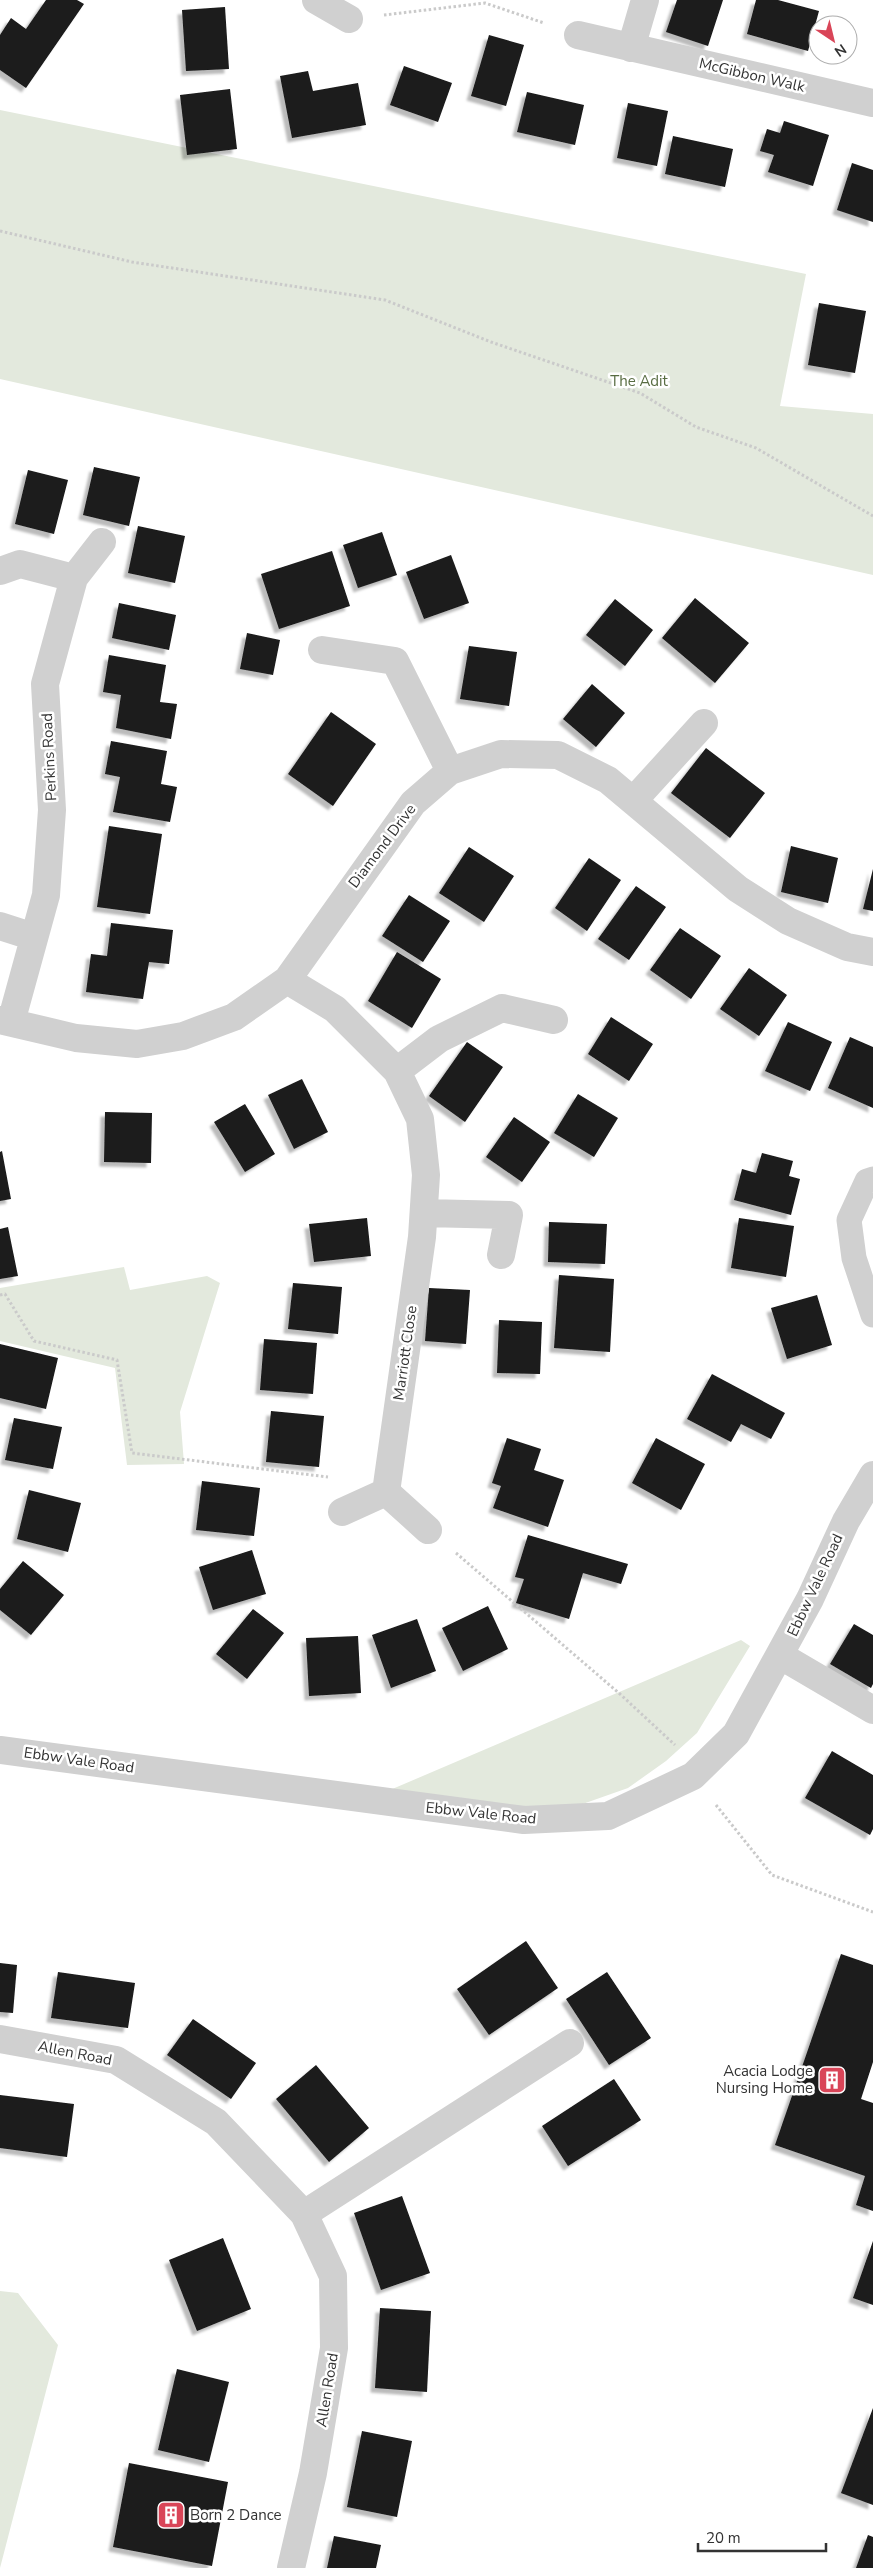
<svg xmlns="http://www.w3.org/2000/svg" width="873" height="2568" font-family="'Nunito Sans',sans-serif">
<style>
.green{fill:#e3e9dd}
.building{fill:#1a1a1a;filter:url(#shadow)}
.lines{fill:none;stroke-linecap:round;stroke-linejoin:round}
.path{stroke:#cacaca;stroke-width:3;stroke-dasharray:2.5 2.5;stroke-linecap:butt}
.lane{stroke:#d0d0d0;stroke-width:25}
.street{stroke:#d0d0d0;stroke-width:28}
.labels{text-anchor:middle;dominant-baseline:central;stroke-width:5;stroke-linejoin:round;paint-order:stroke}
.street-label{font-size:15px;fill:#333;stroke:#fff}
.park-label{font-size:15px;fill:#586c42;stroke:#fff}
.poi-label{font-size:15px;fill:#333;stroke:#fff;text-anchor:end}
</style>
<defs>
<filter id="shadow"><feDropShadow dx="-4.5" dy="4.5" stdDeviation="1" flood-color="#0004"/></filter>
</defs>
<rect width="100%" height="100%" fill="#fff"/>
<path class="green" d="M0,110L806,274L780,406L873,414V575L0,379Z
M124,1267L130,1290L207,1276L220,1283L180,1412L184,1464L127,1465L115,1368L0,1341V1288Z
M741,1640L750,1646L697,1733L666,1761L628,1788L577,1806L518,1807L390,1790Z
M0,2291L18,2293L58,2345L0,2568Z"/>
<path class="building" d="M46,0H77L84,4L26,88L0,70V35L11,18L26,29Z
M677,0H723L708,46L666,32Z
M756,0H778L819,11L808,51L747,34Z
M225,7L229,69L186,71L182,10Z
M489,35L524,45L506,106L471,96Z
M404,66L452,83L438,122L390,105Z
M308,71L313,91L358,83L366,125L292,138L280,76Z
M230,89L237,149L187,155L180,95Z
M527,92L584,105L575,145L517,132Z
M628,103L668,111L657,166L617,158Z
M784,121L829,135L813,186L768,172L774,155L760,151L767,129L780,133Z
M673,136L733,149L725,187L665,174Z
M852,163L873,170V222L837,210Z
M819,303L866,311L855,373L808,365Z
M94,467L140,477L129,526L83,515Z
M28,470L68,480L54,534L15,524Z
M138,526L185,536L175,583L128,573Z
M382,532L397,575L358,588L343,545Z
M332,551L350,606L279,629L261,574Z
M451,555L469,603L424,619L406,572Z
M695,598L749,643L715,683L662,638Z
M615,599L653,630L625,666L586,635Z
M119,603L176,615L169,650L112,638Z
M247,633L280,640L273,675L240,669Z
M469,646L517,652L509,706L460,699Z
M109,655L166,665L160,702L177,704L171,739L116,728L121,695L103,692Z
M592,684L625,713L596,747L563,719Z
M331,712L376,744L333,806L288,774Z
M111,741L167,751L161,784L177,787L170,822L113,812L120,777L105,774Z
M706,748L765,793L730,838L671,793Z
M109,826L162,834L150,914L97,907Z
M791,846L838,858L828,903L781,892Z
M469,847L514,876L484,922L439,893Z
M589,858L621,880L587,931L555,908Z
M873,869V911L863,909Z
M636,886L666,907L629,960L598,939Z
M409,895L450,921L423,962L382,936Z
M111,923L173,930L169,964L149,962L143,999L86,992L91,954L107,956Z
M680,928L721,956L691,999L650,970Z
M397,952L441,979L412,1028L368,1001Z
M749,968L787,995L759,1036L720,1009Z
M611,1017L653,1044L629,1081L588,1054Z
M788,1022L832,1042L810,1091L765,1071Z
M850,1037L873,1047V1108L828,1088Z
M467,1042L503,1067L465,1122L429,1096Z
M302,1079L328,1132L294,1149L268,1095Z
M578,1094L618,1118L594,1157L554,1133Z
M245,1104L275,1154L245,1172L214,1122Z
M105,1112L152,1113L151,1163L104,1162Z
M514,1117L550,1142L522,1182L486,1157Z
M2,1151L11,1199L0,1201V1152Z
M762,1153L793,1161L789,1176L800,1179L791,1215L734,1200L742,1169L756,1173Z
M367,1218L371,1256L314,1262L309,1224Z
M739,1218L794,1226L786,1277L731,1268Z
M549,1222L607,1224L605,1264L548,1262Z
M8,1227L18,1276L0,1279V1229Z
M559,1275L614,1279L610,1352L554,1348Z
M293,1283L342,1287L338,1334L288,1329Z
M429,1288L470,1290L466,1344L425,1341Z
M817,1295L832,1345L787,1359L771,1308Z
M499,1320L542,1322L540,1374L497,1373Z
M264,1339L317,1343L313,1394L260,1390Z
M0,1344L58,1358L46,1409L0,1398Z
M712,1374L785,1413L771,1439L741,1424L731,1442L687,1419Z
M271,1411L324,1416L319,1467L266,1462Z
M14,1418L62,1427L53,1469L5,1460Z
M507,1438L541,1449L534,1470L564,1480L548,1527L493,1508L501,1486L492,1483Z
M656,1438L705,1464L681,1510L632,1483Z
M202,1481L260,1488L254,1536L196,1530Z
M29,1490L81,1503L68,1552L17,1539Z
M528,1535L628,1564L621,1584L583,1573L569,1619L516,1603L524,1579L515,1577Z
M252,1550L266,1594L213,1610L199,1567Z
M23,1561L64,1595L31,1635L0,1610V1589Z
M488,1606L508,1649L463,1671L442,1628Z
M253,1609L284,1633L247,1679L216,1654Z
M417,1619L436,1671L391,1688L372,1635Z
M854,1624L873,1635V1684L871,1688L830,1664Z
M358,1636L361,1693L309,1696L306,1638Z
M832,1751L873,1775V1829L870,1835L805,1798Z
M526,1941L558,1988L489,2035L457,1989Z
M841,1954L873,1965V2062L861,2099L873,2103V2211L856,2205L865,2176L775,2145Z
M0,1963L17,1965L13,2013L0,2012Z
M58,1972L135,1983L128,2028L51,2018Z
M607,1972L651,2038L609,2065L566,1999Z
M193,2019L256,2063L231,2099L167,2055Z
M316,2065L369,2128L329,2162L276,2099Z
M614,2079L641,2120L568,2166L542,2126Z
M0,2095L74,2104L67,2157L0,2148Z
M402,2196L430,2273L381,2290L354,2213Z
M223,2238L251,2309L197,2331L169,2260Z
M873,2241V2305L853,2298Z
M380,2308L431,2311L427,2392L375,2388Z
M177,2369L229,2382L209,2462L158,2450Z
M873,2408V2505L841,2493Z
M362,2431L412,2441L397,2517L347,2507Z
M129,2463L228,2482L212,2566L113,2547Z
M868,2535L873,2537V2568H856Z
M334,2536L381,2545L376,2568H327Z"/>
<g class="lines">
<path class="path" d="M384,15L485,3L544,23
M0,231L132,262L385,300L491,342L640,393L696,427L756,448L873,516
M0,1295L5,1294L34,1341L117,1360L132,1453L328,1477
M456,1553L620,1694L675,1745
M716,1805L772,1875L873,1912"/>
<path class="lane" d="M873,1179L867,1181L849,1220L854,1258L873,1315"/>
<path class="street" d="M316,0L349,19
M578,35L873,103
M631,48L645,0
M0,571L20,564L74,578
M322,650L395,661L450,771
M633,801L704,723
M0,926L34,937
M287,980L335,1009L397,1071L420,1119L426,1175L422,1237L386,1492
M0,1020L76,1038L137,1044L183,1036L234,1017L287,980L413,803L450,771L501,754L558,755L608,780L738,889L788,921L847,947L873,952
M11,1022L46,895L52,810L45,684L74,578L102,542
M397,1071L439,1039L502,1008L554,1020
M424,1213L509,1215L501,1255
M386,1492L428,1530
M342,1512L386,1492
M781,1656L873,1710
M0,1750L524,1820L608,1816L693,1776L736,1734L810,1599L846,1521L873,1475
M0,2039L116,2060L216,2122L304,2214L333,2276L334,2348L313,2473L291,2568
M304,2214L570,2043"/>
</g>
<defs>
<g id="building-square" transform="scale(1.4375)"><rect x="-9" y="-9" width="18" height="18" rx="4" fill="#d94558" stroke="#fff"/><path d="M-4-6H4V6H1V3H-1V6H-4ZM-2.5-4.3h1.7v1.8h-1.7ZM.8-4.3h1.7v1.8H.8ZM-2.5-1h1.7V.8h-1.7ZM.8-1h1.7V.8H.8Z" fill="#fff"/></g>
</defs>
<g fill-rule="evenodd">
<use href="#building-square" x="832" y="2080"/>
<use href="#building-square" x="171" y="2515"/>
</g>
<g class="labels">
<g class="street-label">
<text transform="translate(752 75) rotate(13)">McGibbon Walk</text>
<text transform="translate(49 757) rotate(-93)">Perkins Road</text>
<text transform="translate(382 846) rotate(-53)">Diamond Drive</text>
<text transform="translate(405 1353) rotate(-82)">Marriott Close</text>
<text transform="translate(815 1585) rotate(-65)">Ebbw Vale Road</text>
<text transform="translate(79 1760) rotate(8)">Ebbw Vale Road</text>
<text transform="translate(481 1813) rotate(6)">Ebbw Vale Road</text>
<text transform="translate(75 2053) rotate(11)">Allen Road</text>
<text transform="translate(327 2390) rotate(-81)">Allen Road</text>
</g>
<g class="park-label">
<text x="639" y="381">The Adit</text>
</g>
<g class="poi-label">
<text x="813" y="2071">Acacia Lodge<tspan x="813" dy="17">Nursing Home</tspan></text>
<text x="190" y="2515" text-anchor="start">Born 2 Dance</text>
</g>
</g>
<g transform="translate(833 40) rotate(145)"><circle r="24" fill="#ffffff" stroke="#adadad"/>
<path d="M0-4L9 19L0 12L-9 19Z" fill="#d94558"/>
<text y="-8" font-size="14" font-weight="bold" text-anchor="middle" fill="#333333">N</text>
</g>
<path d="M698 2543v8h128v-8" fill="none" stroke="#333333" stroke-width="2.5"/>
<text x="706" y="2543" font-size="15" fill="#333333" stroke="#ffffff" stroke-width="4" paint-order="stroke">20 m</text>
</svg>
